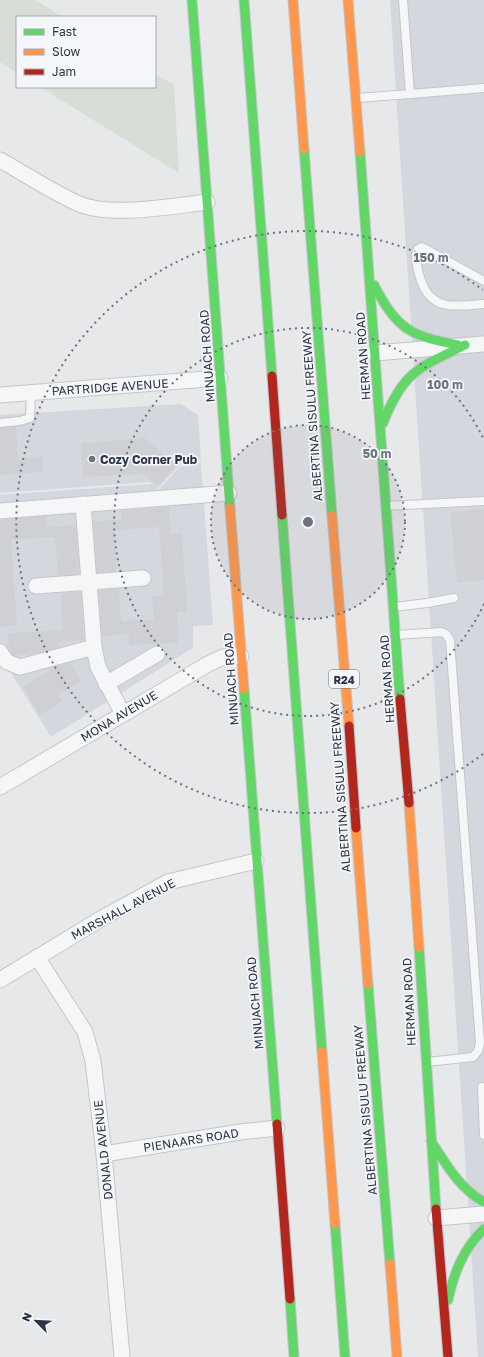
<svg xmlns="http://www.w3.org/2000/svg" width="484" height="1357" font-family="'Golos Text',sans-serif">
<style>
.built{fill:#d4d7dd}
.green{fill:#d6ded6}
.building{fill:#ced0d3}
.lines{fill:none;stroke-linecap:round;stroke-linejoin:round}
.lane-casing{stroke:#c4c6c8;stroke-width:10}
.street-casing{stroke:#c4c6c8;stroke-width:17}
.fast-casing{stroke:#c4c6c8;stroke-width:11}
.slow-casing{stroke:#c4c6c8;stroke-width:11}
.jam-casing{stroke:#c4c6c8;stroke-width:11}
.lane{stroke:#f5f6f7;stroke-width:8}
.street{stroke:#f5f6f7;stroke-width:15}
.fast{stroke:#63d668;stroke-width:9}
.slow{stroke:#ff974d;stroke-width:9}
.jam{stroke:#b3261e;stroke-width:9}
.ring{fill:none;stroke:#6c737f;stroke-width:2;stroke-dasharray:2 4}
.poi-dot{fill:#6c737f;stroke:#f4f6f9;stroke-width:1.5}
.labels{text-anchor:middle;dominant-baseline:central;stroke-width:3.5;stroke-linejoin:round;paint-order:stroke}
.shield{fill:#f4f6f9;stroke:#676e7b;stroke-width:1}
.shield-label{font-size:11px;font-weight:bold;fill:#2b3445}
.street-label{font-size:12px;fill:#2b3445;stroke:#f4f6f9}
.poi-label{font-size:12px;font-weight:bold;fill:#2b3445;stroke:#f4f6f9;text-anchor:start}
.centre{fill:#6c737f;stroke:#f4f6f9;stroke-width:2}
.ring-label{font-size:12px;text-anchor:middle;font-weight:bold;fill:#6c737f;stroke:#f4f6f9;stroke-width:3.5;stroke-linejoin:round;paint-order:stroke}
</style>
<rect width="100%" height="100%" fill="#e6e8ea"/>
<path class="built" d="M390,0H484V1357H478Z
M181,404L198,415L201,460L182,463L157,489L158,490L181,466L201,463L213,625L193,626V648L51,737L0,655V495L152,484L150,482L0,493V415Z"/>
<path class="green" d="M0,0H35L63,17H17V73L0,62Z
M155,74L174,85L179,173L40,87H155Z"/>
<path class="building" d="M16,427L18,459L42,457L43,472L0,475V428Z
M145,438L176,465L158,486L144,474L83,477L81,443Z
M169,507L170,534L182,533L187,612H177L178,643L129,645V634L102,636L99,590L119,589L121,621L154,620L152,596L164,595L159,527L114,530L116,571L97,572L93,521L121,520V511Z
M484,509V580L457,583L450,512Z
M47,516V527L76,525L79,574L58,575L55,537L11,540L17,625L0,627V520Z
M81,592L84,640L56,642L60,647L34,654L13,655L9,649L8,633L63,630L61,593Z
M70,663L81,681L58,695L62,701L40,715L23,687L55,667Z"/>
<g class="lines">
<g class="lane-casing">
<path id="lane" d="M410,94L484,88
M357,98L410,94L403,0
M484,281L422,247L418,249C414,256 417,266 419,274C429,312 452,306 484,304
M0,423L20,421L30,418L31,392
M385,506L484,501
M394,607L427,603L454,598
M396,635L441,632L446,634L450,640L480,1043L478,1051L473,1057L427,1062
M482,1087L484,1135"/>
</g>
<g class="street-casing">
<path id="street" d="M0,160C25,174 51,191 77,203C109,218 173,206 207,202
M375,353L484,344
M0,395L220,378
M83,504L94,647L98,667L123,714
M0,511L229,493
M36,586L143,578
M0,652L7,662L20,667L94,647
M106,684L157,654
M0,787L208,664L223,657L241,656
M37,957L85,1032L93,1061L104,1154L122,1357
M0,980L104,917L168,882L256,861
M104,1154L240,1132L277,1128
M436,1218L484,1214"/>
</g>
<g class="fast-casing">
<path id="fast" d="M192,0L230,508
M244,0L272,376
M304,149L332,515
M360,152L400,699
M374,285C397,329 410,336 458,345
M383,423C403,372 418,368 465,345
M282,515L322,1052
M244,689L277,1124
M419,947L436,1209
M368,984L390,1264
M431,1141C446,1164 459,1188 484,1202
M335,1224L345,1357
M290,1299L294,1357
M448,1300C454,1273 463,1249 484,1229"/>
</g>
<g class="slow-casing">
<path id="slow" d="M293,0L304,149
M348,0L360,152
M230,508L244,689
M332,515L349,726
M409,803L419,947
M356,828L368,984
M322,1052L335,1224
M390,1264L397,1357"/>
</g>
<g class="jam-casing">
<path id="jam" d="M272,376L282,515
M400,699L409,803
M349,726L356,828
M277,1124L290,1299
M436,1209L448,1357"/>
</g>
<use href="#lane" class="lane"/>
<use href="#street" class="street"/>
<use href="#fast" class="fast"/>
<use href="#slow" class="slow"/>
<use href="#jam" class="jam"/>
</g>
<circle cx="308" cy="522" r="97" fill="#6c737f" fill-opacity=".12"/>
<g class="ring">
<circle cx="308" cy="522" r="97"/>
<path d="M484 604A194 194 0 1 1 484 440"/>
<path d="M483 754A291 291 0 1 1 483 290"/>
</g>
<circle class="poi-dot" cx="92" cy="459" r="4"/>
<g class="labels">
<rect class="shield" x="329" y="670" width="30" height="18" rx="3"/>
<g class="shield-label">
<text x="344" y="679">R24</text>
</g>
<g class="street-label">
<text transform="translate(207 356) rotate(-94)">MINUACH ROAD</text>
<text transform="translate(363 356) rotate(-94)">HERMAN ROAD</text>
<text transform="translate(110 387) rotate(-4)">PARTRIDGE AVENUE</text>
<text transform="translate(312 416) rotate(-94)">ALBERTINA SISULU FREEWAY</text>
<text transform="translate(231 679) rotate(-94)">MINUACH ROAD</text>
<text transform="translate(387 679) rotate(-94)">HERMAN ROAD</text>
<text transform="translate(119 716) rotate(-31)">MONA AVENUE</text>
<text transform="translate(340 787) rotate(-94)">ALBERTINA SISULU FREEWAY</text>
<text transform="translate(123 909) rotate(-28)">MARSHALL AVENUE</text>
<text transform="translate(409 1002) rotate(-93)">HERMAN ROAD</text>
<text transform="translate(255 1003) rotate(-95)">MINUACH ROAD</text>
<text transform="translate(365 1110) rotate(-95)">ALBERTINA SISULU FREEWAY</text>
<text transform="translate(191 1140) rotate(-9)">PIENAARS ROAD</text>
<text transform="translate(103 1150) rotate(-96)">DONALD AVENUE</text>
</g>
<g class="poi-label">
<text x="100" y="459">Cozy Corner Pub</text>
</g>
</g>
<circle cx="308" cy="522" r="6" class="centre"/>
<g class="ring-label">
<text x="431" y="262">150 m</text>
<text x="445" y="389">100 m</text>
<text x="377" y="458">50 m</text>
</g>
<rect x="16" y="16" width="140" height="72" fill="#f4f6f9" stroke="#a4a8b1"/>
<rect x="24" y="29" width="20" height="6" fill="#63d668" stroke="#a4a8b1"/>
<text x="52" y="36" font-size="12" fill="#2b3445">Fast</text>
<rect x="24" y="49" width="20" height="6" fill="#ff974d" stroke="#a4a8b1"/>
<text x="52" y="56" font-size="12" fill="#2b3445">Slow</text>
<rect x="24" y="69" width="20" height="6" fill="#b3261e" stroke="#a4a8b1"/>
<text x="52" y="76" font-size="12" fill="#2b3445">Jam</text>
<g transform="translate(36 1321) rotate(294)" stroke="#f4f6f9" stroke-width="3" paint-order="stroke">
<path d="M0-3L7 15L0 10L-7 15Z" fill="#2b3445"/>
<text y="-6" font-size="11" font-weight="bold" text-anchor="middle" fill="#2b3445">N</text>
</g>
</svg>
